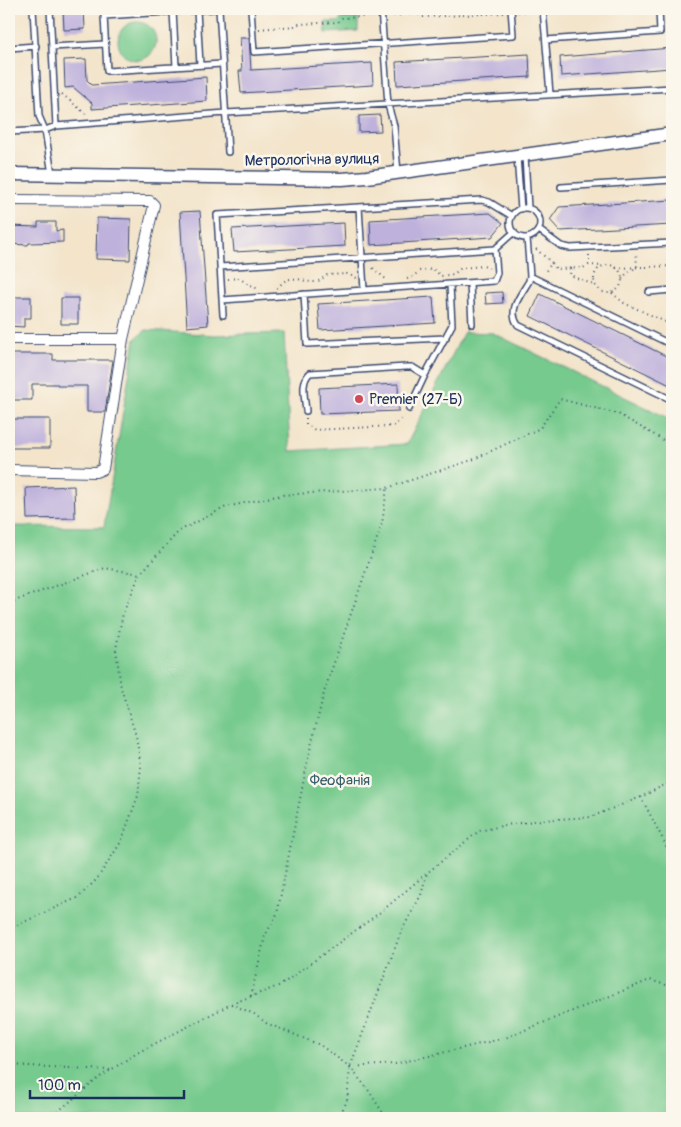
<svg xmlns="http://www.w3.org/2000/svg" width="681" height="1127" font-family="Pangolin,sans-serif">
<style>
.green{fill:#76ca8d;stroke:#487c76}
.building{fill:#beb1dc}
.lines{fill:none;stroke-linecap:round;stroke-linejoin:round}
.service-casing{stroke:#3b4a6e;stroke-width:8}
.minor-casing{stroke:#3b4a6e;stroke-width:12}
.tertiary-casing{stroke:#3b4a6e;stroke-width:15}
.path{stroke:#3b4a6e;stroke-width:2;stroke-dasharray:1 4;stroke-linecap:butt}
.service{stroke:#fff;stroke-width:5}
.minor{stroke:#fff;stroke-width:10}
.tertiary{stroke:#fff;stroke-width:12}
.poi-dot{fill:#d1495b;stroke:#fbf7ec;stroke-width:2}
.labels{text-anchor:middle;dominant-baseline:central;stroke-width:5;stroke-linejoin:round;paint-order:stroke}
.street-label{font-size:15px;fill:#1b2f5e;stroke:#fbf7ec}
.poi-label{font-size:15px;fill:#1b2f5e;stroke:#fbf7ec;text-anchor:start}
.park-label{font-size:15px;fill:#365e6c;stroke:#fbf7ec}
</style>
<rect width="100%" height="100%" fill="#fbf7ec"/>
<filter id="ink" filterUnits="userSpaceOnUse"><feTurbulence type="fractalNoise" baseFrequency=".02" numOctaves="2"/><feDisplacementMap in="SourceGraphic" scale="10" xChannelSelector="R" yChannelSelector="G"/><feConvolveMatrix kernelMatrix="1 2 1 2 8 2 1 2 1" color-interpolation-filters="sRGB"/></filter>
<filter id="wash" filterUnits="userSpaceOnUse"><feTurbulence type="fractalNoise" baseFrequency=".0096" numOctaves="4" result="noise"/><feDisplacementMap in="SourceGraphic" scale="20" xChannelSelector="R" yChannelSelector="G"/><feGaussianBlur stdDeviation="1.12" result="paint"/><feColorMatrix in="noise" values="0 0 0 0 0 0 0 0 0 0 0 0 0 0 0 0 0 1.4 0 .05"/><feComposite in="paint" operator="in"/></filter>
<g filter="url(#wash)">
<rect width="100%" height="100%" fill="#f3e4ca"/>
<path class="green" d="M358,17V31L326,33L325,22H338L342,18Z
M118 41a19 19 0 1 1 38 0a19 19 0 1 1-38 0Z
M146,330L214,335L284,333L290,451L407,444L464,332L493,333L672,420V1118H9V526L104,527L135,339Z"/>
<g id="blocks">
<path class="building" d="M63,9H84L85,29L64,30Z
M240,38H249L251,70L372,63L373,85L241,93L239,71H242Z
M672,48V68L561,76L560,57Z
M529,54L530,77L397,85L396,62Z
M86,59L87,80L92,85L206,77L207,101L92,109V103L73,87L65,88L64,60Z
M380,115L381,131L359,132V116Z
M672,200V225L560,231L550,220L559,207Z
M200,211L208,325L187,327L180,212Z
M490,213L503,223L492,237L371,245L370,220Z
M97,218L131,219L130,260L96,259Z
M38,222H56V231L63,230V242L29,243L28,245L9,244V226L38,227Z
M344,223L345,246L234,252L232,229Z
M502,292L503,303L486,304L485,293Z
M540,294L672,359V386L530,316Z
M9,297H31V318H24V327L9,326Z
M433,297L435,323L320,330L318,304Z
M61,298H78V324H61Z
M9,354H53V360H113L105,412H87V386H58V384H32V400H9Z
M398,384L399,411L320,414L319,388Z
M9,419H50V448H9Z
M74,486L75,518L27,519L26,488Z"/>
</g>
</g>
<g filter="url(#ink)">
<use href="#blocks" fill-opacity="0" stroke="#3b4a6e" stroke-width="1"/>
<g class="lines">
<g class="service-casing">
<path id="service" d="M33,9L39,116L45,130L52,174
M50,9L56,126
M213,9L104,16L107,71L222,64
M219,9L228,152
M251,9L254,52L513,35L511,9
M381,9L388,105L394,126L398,173
M543,9L550,94
M197,10L200,65
M173,11L176,67
M546,40L660,32L659,9
M52,47L105,44
M9,48L36,46
M9,132L45,130L56,126L226,113L672,88
M525,156L528,208
M517,157L521,209
M561,187L672,180
M359,207L364,290L494,281L497,273L495,249
M510 223a15 15 0 1 1 30 0a15 15 0 1 1-30 0Z
M539,230L561,246L570,248L672,243
M527,238L530,276L529,281C521,295 507,310 518,325L672,400
M220,267L495,249L514,232
M530,276L672,345
M470,284L472,324
M649,292L672,290
M304,294L307,344L446,338
M222,300L364,290
M223,315L217,215L482,200L489,202L512,216
M409,409L425,375L452,325L450,285
M306,411C305,398 300,382 310,373L406,367H412L425,375"/>
</g>
<g class="minor-casing">
<path id="minor" d="M9,200L150,201L154,205L123,339L103,469L96,472L9,470
M9,339H123"/>
</g>
<g class="tertiary-casing">
<path id="tertiary" d="M9,174L342,179L367,177L672,134"/>
</g>
<path class="path" d="M518,12L536,11
M389,16L418,14L422,17L504,13
M259,29L295,26L298,24L338,22L342,18L375,16
M62,94L87,115
M536,249L552,263L544,273
M589,255V265
M552,263L556,269L583,268L589,265L603,266
M594 279a14 14 0 1 1 28 0a14 14 0 1 1-28 0Z
M373,268L388,281
M571,268L570,275L596,286
M616,268L672,266
M228,279L238,278L258,289
M407,279L413,277L419,271L433,269L441,276L454,274L461,268L483,266L489,268
M622,279L627,273L637,267L636,252
M277,288C280,286 283,281 287,280C302,274 312,291 326,275L347,274L357,278
M612,293L624,303L670,324
M306,418V424L315,430L394,426L404,416
M9,603L105,568L140,574
M641,797L672,857
M9,931L15,926L79,897L97,879L121,842L138,796L141,766L136,736L121,688L116,649L123,613L140,574L179,531L226,507L281,495L387,488L472,460L540,428L560,399L618,414L672,445
M251,996L265,936L277,914L309,754L325,689L382,524L387,488
M231,1004L254,1014L266,1023L320,1045L350,1067L369,1091L386,1118
M9,1065L111,1070
M350,1067L395,1064L505,1038L650,980L672,987
M50,1118L100,1077L137,1053L231,1004L281,985L382,911L427,873L479,831L506,825L541,820L591,817L641,797L672,781
M338,1118L347,1101L350,1067L401,932L421,895L427,873"/>
<use href="#service" class="service"/>
<use href="#minor" class="minor"/>
<use href="#tertiary" class="tertiary"/>
</g>
</g>
<circle class="poi-dot" cx="359" cy="399" r="5"/>
<g class="labels">
<g class="street-label">
<text transform="translate(312 160) rotate(-1)">Метрологічна вулиця</text>
</g>
<g class="poi-label">
<text x="369" y="399">Premier (27-Б)</text>
</g>
<g class="park-label">
<text x="340" y="780">Феофанія</text>
</g>
</g>
<rect width="681" height="1127" fill="none" stroke="#fbf7ec" stroke-width="30"/>
<path d="M30 1090v8h154v-8" fill="none" stroke="#1b2f5e" stroke-width="2.5"/>
<text x="38" y="1090" font-size="15" fill="#1b2f5e" stroke="#fbf7ec" stroke-width="4" paint-order="stroke">100 m</text>
</svg>
